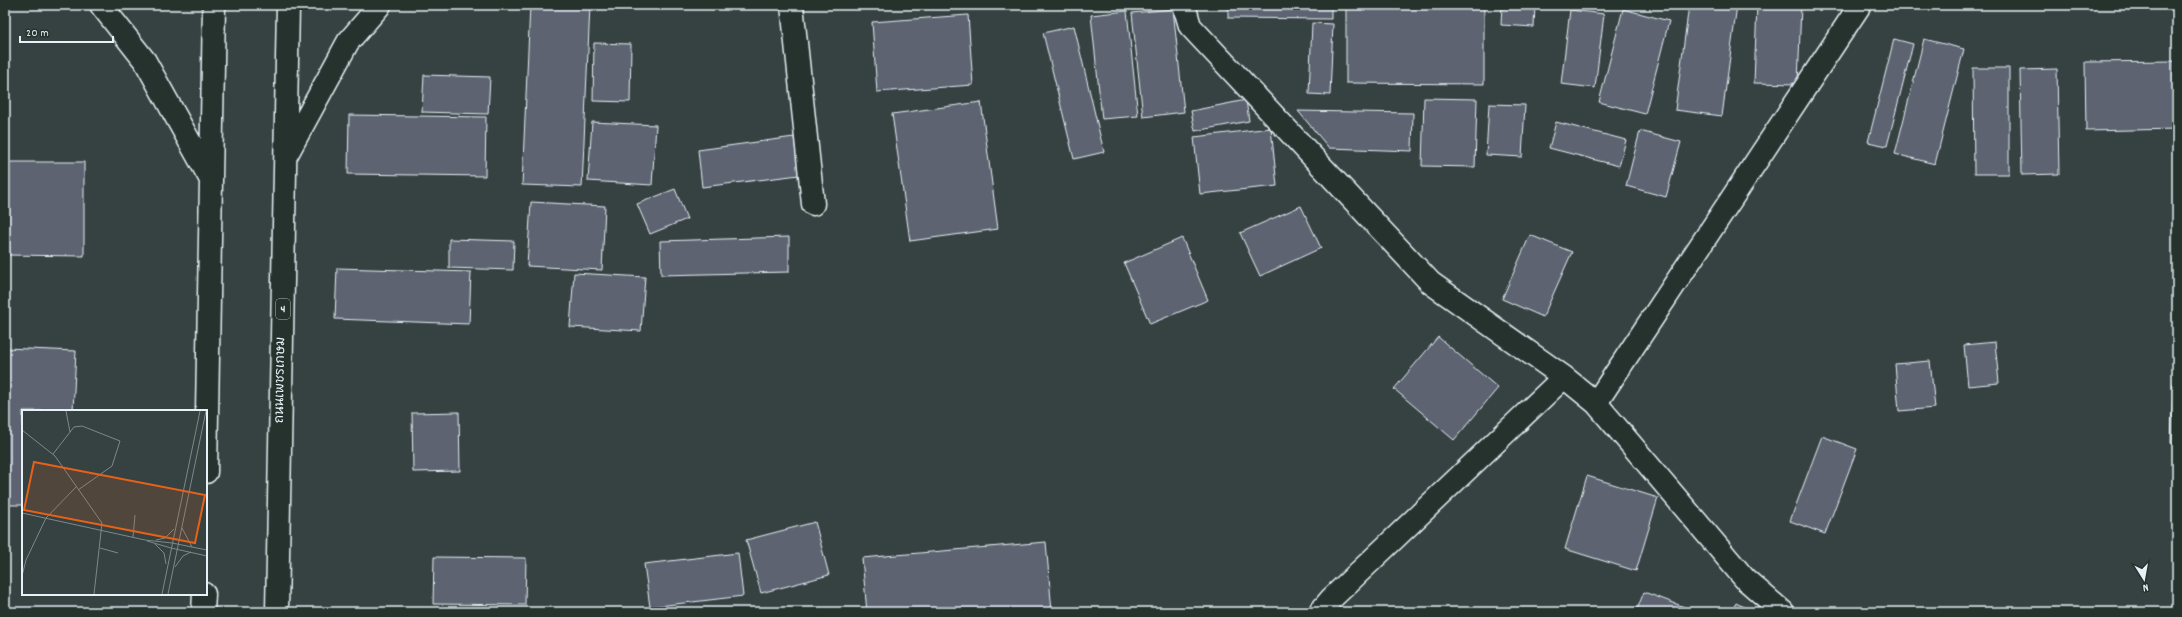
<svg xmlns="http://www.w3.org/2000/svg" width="2182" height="617" font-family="Dekko,'Playpen Sans Thai',sans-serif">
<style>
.building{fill:#5d6471;stroke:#e8f1f8}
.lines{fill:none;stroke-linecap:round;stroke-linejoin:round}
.street-casing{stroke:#e8f1f8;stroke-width:25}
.highway-casing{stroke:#e8f1f8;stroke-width:25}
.street{stroke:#26332d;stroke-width:22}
.highway{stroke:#26332d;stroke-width:22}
.labels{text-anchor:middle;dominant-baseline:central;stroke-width:3;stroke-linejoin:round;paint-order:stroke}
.shield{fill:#26332d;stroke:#aeb8bb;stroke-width:1}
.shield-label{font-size:12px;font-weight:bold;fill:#e8f1f8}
.street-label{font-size:13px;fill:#e8f1f8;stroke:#26332d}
.inset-road{fill:none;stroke:#7d888a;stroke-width:1}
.view{fill:#e86118;fill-opacity:0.15;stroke:#e86118;stroke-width:2}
.inset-edge{fill:none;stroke:#e8f1f8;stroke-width:2}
</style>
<rect width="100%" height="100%" fill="#364241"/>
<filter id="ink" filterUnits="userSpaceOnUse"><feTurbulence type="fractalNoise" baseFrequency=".025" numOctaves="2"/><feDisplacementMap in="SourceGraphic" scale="8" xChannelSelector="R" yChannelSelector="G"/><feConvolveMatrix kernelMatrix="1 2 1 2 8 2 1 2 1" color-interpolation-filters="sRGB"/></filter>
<g filter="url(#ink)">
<path class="building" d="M530,5H590L582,187L522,185Z
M1228,5H1331V19L1228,18Z
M1346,5H1484V84L1346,83Z
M1502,5H1535L1534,27L1501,25Z
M1689,5H1737L1722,116L1675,110Z
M1757,5H1801L1798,84L1754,83Z
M1173,9L1184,112L1143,117L1132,13Z
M1623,9L1669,21L1645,114L1599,102Z
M1570,10L1604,14L1595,88L1561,84Z
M1127,11L1138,116L1102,119L1091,15Z
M968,15L973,85L877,92L872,22Z
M1312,23L1333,24L1330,95L1309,94Z
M1074,26L1104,152L1074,159L1043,33Z
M1894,39L1913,44L1887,146L1868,142Z
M1924,39L1964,49L1935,164L1895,154Z
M594,43L631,44L630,102L593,101Z
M2175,61L2177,129L2086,131L2085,62Z
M1973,68H2009V174H1974Z
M2057,69L2059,174L2022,175L2020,70Z
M424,75L490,77L488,114L422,112Z
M1424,98L1477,99L1475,167L1422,166Z
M1246,100L1249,121L1195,131L1191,111Z
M981,102L998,229L910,241L892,114Z
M1489,104L1525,105L1522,157L1486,155Z
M1298,111L1413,113L1412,151L1329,148Z
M349,115L486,117L485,176L348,174Z
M592,122L656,125L652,185L588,181Z
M1556,122L1626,140L1619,166L1549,148Z
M1271,128L1277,186L1200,194L1194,137Z
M1640,131L1681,142L1666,197L1626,186Z
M794,137L799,175L702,187L698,150Z
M5,162H84V256L5,255Z
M675,189L687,219L650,234L637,204Z
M531,202L605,206L602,270L527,266Z
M1301,206L1321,248L1260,276L1240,233Z
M1530,235L1572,252L1543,317L1502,299Z
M789,237V272L661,275L660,241Z
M1182,238L1208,300L1150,324L1124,263Z
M449,239L514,241L513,270L449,268Z
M337,268L471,272L469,324L335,319Z
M574,273L645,277L641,331L570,327Z
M1438,337L1498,388L1454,440L1394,389Z
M1995,342L1999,383L1968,386L1964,345Z
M5,348L76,351L73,411H23V505H5Z
M1930,361L1935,408L1899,411L1895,364Z
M2173,383H2177V444H2171Z
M459,412L460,471L413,472L412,413Z
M1822,436L1857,449L1825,534L1790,521Z
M1587,476L1658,498L1636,571L1565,549Z
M815,522L829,575L761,593L746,540Z
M1046,542L1052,612H867L862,558Z
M738,553L743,596L650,607L644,564Z
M434,557L526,558L525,605L433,604Z
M1644,592L1698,612H1636Z
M1736,603L1754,612H1731Z"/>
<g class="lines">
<g class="street-casing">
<path id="street" d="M792,5L813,204
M1184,5L1190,26L1431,283L1564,377L1596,403L1745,579L1783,612
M1596,403L1860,5
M1320,612L1332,598L1564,377"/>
</g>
<g class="highway-casing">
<path id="highway" d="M101,5L145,61L211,180
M287,154L348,42L380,5
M206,472L214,5
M203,612L204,594
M277,612L288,5"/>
</g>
<use href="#street" class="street"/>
<use href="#highway" class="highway"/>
</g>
</g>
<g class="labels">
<rect class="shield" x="276" y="299" width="14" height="20" rx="3"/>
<g class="shield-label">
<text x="283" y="309">4</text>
</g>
<g class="street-label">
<text transform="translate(281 380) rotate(-89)">ถนนเพชรเกษม</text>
</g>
</g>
<g transform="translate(22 410)">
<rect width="185" height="185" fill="#364241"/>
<path class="inset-road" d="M44,1L48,22M0,20L33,46L80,113L72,184M31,44L52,17L60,16L98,31L90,56L56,80M0,103L123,130L150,133M160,118L170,137M111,127L113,105M134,130L143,128L152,119M125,131L149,138M150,133L185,140M133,134L142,143L144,154M78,138L96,143M149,138L185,146M153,157L161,146L169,142M0,166L4,150L24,108L54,77M140,184L178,1M146,184L184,1"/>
<path class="view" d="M12,52L183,85L173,133L2,100Z"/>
<rect width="185" height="185" class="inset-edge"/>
</g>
<rect width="2182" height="617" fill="none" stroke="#26332d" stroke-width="20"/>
<rect x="10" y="10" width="2162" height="597" fill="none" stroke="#e8f1f8" stroke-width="1.5" filter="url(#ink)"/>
<g transform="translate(2144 579) rotate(169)" stroke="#26332d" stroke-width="3" paint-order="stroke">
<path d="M0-3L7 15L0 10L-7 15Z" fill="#e8f1f8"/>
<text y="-6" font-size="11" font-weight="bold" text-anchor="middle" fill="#e8f1f8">N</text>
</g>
<path d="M20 36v6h93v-6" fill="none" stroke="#e8f1f8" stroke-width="2"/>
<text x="26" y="36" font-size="12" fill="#e8f1f8" stroke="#26332d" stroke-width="3" paint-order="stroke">20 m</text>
</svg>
